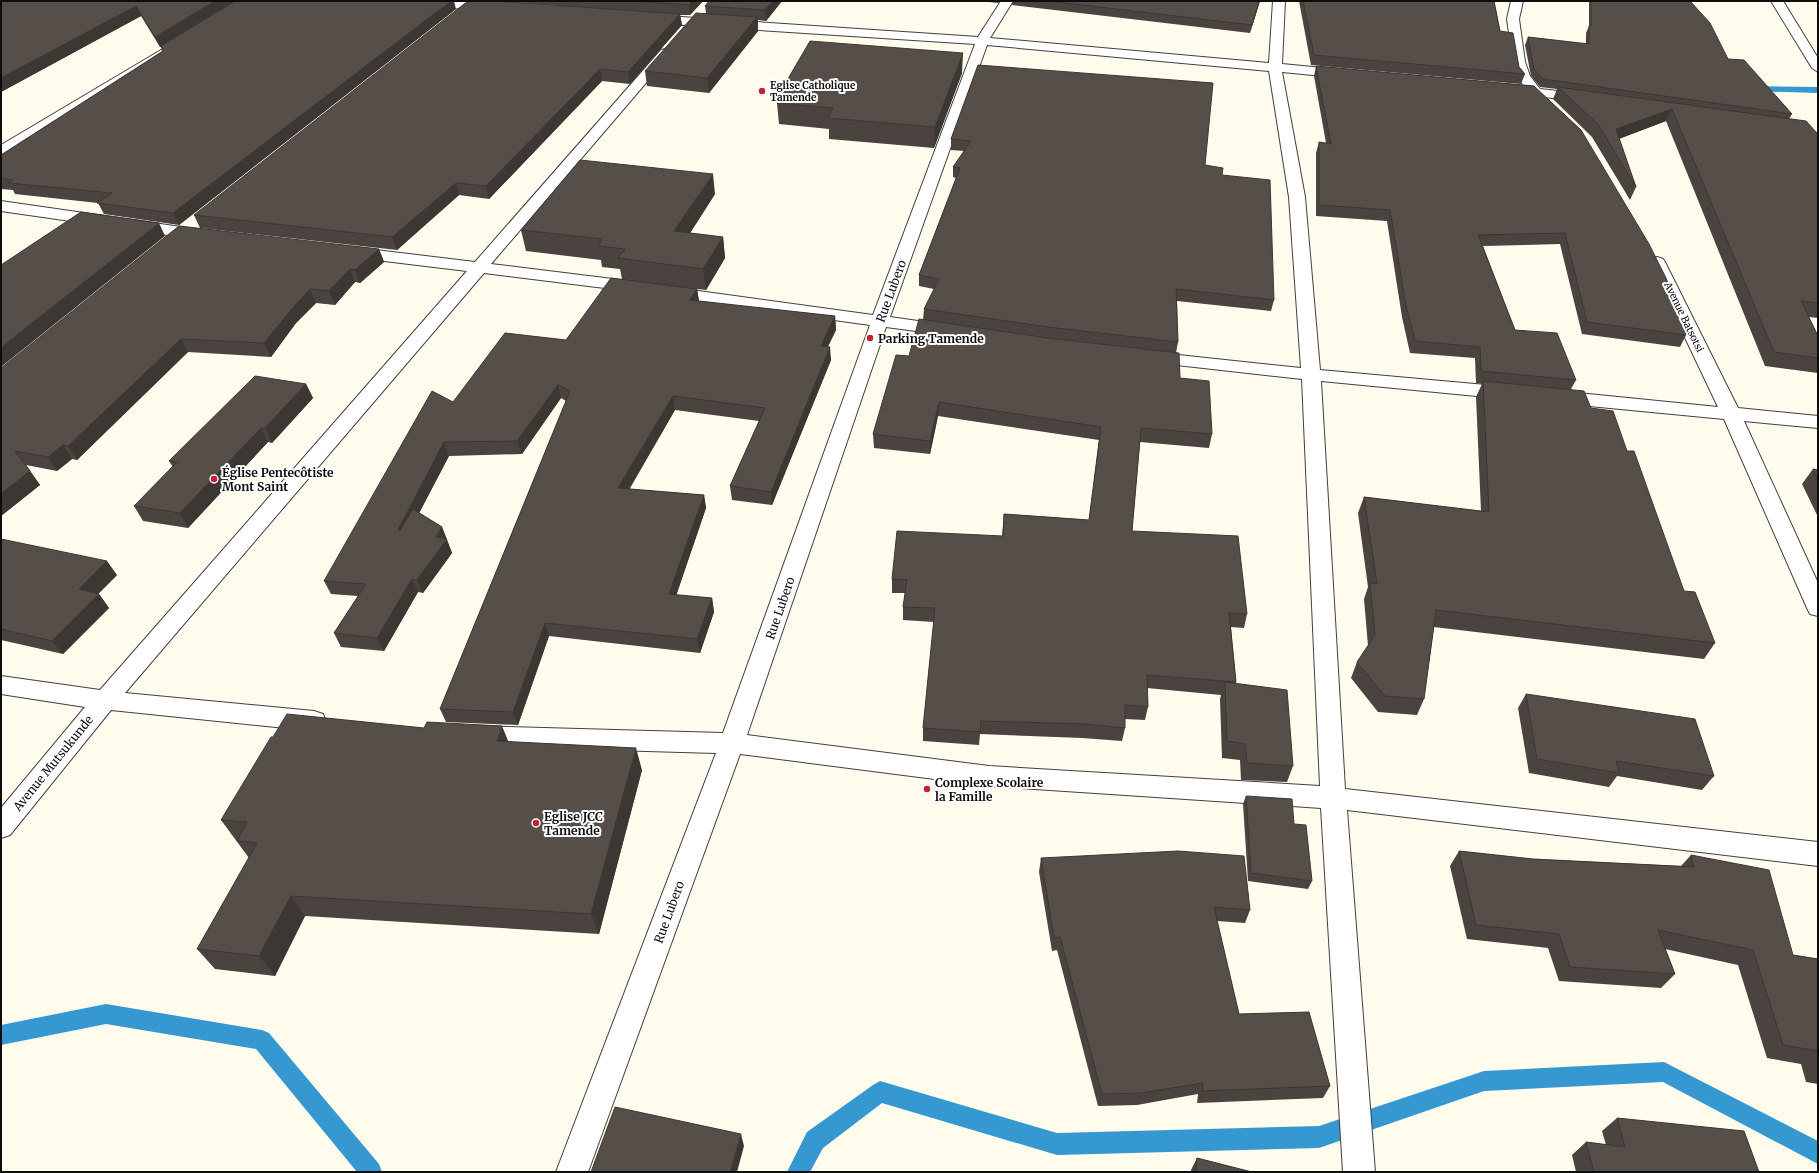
<svg xmlns="http://www.w3.org/2000/svg" width="1819" height="1173" font-family="Merriweather,serif">
<style>
.lines{fill:none;stroke-linecap:round;stroke-linejoin:round}
.stream{fill:#3698d0;fill-rule:evenodd}
.minor-casing{stroke:#404040;stroke-width:2}
.minor{fill:#fff;fill-rule:evenodd}
.wall{fill:#4a433f}
.shaded-wall{fill:#3c3733}
.building{fill:#564e49;stroke:#3c3733}
.poi-dot{fill:#c0222f;stroke:#fff;stroke-width:1.5}
.labels{text-anchor:middle;dominant-baseline:central;stroke-width:4;stroke-linejoin:round;paint-order:stroke}
.far-poi-label{font-size:10px;font-weight:bold;fill:#0d0d0d;stroke:#fff;text-anchor:start}
.far-street-label{font-size:10px;fill:#0d0d0d;stroke:#fff}
.street-label{font-size:12px;fill:#0d0d0d;stroke:#fff}
.poi-label{font-size:12px;font-weight:bold;fill:#0d0d0d;stroke:#fff;text-anchor:start}
</style>
<rect width="100%" height="100%" fill="#fffbed"/>
<g class="lines">
<path class="stream" d="M1750,86L1818,87V93L1747,91V87Z
M106,1004L262,1030L269,1033L379,1164L382,1172H357L256,1049L106,1024L1,1045V1025Z
M1664,1062L1818,1141V1164L1663,1082L1484,1091L1319,1148L1057,1155L882,1103L823,1148L810,1172H787L807,1132L873,1085L880,1081L1057,1133L1319,1126L1484,1071Z"/>
<g class="minor-casing">
<path id="minor" d="M404,1C418,1 493,0 499,7L493,11L410,5Z
M1001,1H1013L990,38L1269,63L1273,1H1285L1282,64L1344,70L1350,74L1344,78L1282,72L1305,197L1320,370L1508,387L1515,389L1517,393L1515,397L1508,399L1321,381L1345,789L1818,842V866L1347,810L1375,1172H1343L1321,808L989,786L740,754L588,1172H556L716,753L475,746L466,743L463,736L466,729L475,726L723,733L870,325L669,297L663,296L661,292L663,288L669,287L873,315L975,44L651,23L645,19L651,15L978,37ZM987,45L1269,71L1289,197L1301,368L1150,352L1144,353L1141,357L1144,361L1150,362L1302,379L1320,786L989,766L747,735L886,327L946,335L952,334L955,330L952,326L946,325L890,317Z
M1511,1H1523L1519,19L1525,62L1530,76L1540,89L1585,94L1590,95L1592,98L1590,101L1585,102L1505,92L1503,89L1505,86L1525,87L1517,77L1513,62L1507,19Z
M1771,1H1783L1818,58V72L1812,68Z
M665,49L669,50L671,53L669,56L491,264L637,282L643,283L645,287L643,291L637,292L484,273L125,693L314,711L323,714L326,721L323,728L314,731L111,710L10,835L1,838V808L85,707L1,694V676L100,690L467,271L351,257L345,255L343,252L345,249L351,247L475,262L661,50Z
M161,50L165,51L167,54L165,57L6,154L1,155V145Z
M1,201L202,230L208,232L210,235L208,238L202,240L1,211Z
M1657,257L1663,259L1665,262L1738,408L1818,416V428L1744,421L1818,583V616L1810,614L1807,608L1724,419L1558,403L1551,401L1549,397L1551,393L1558,391L1718,407L1649,262L1651,259Z"/>
</g>
<use href="#minor" class="minor"/>
</g>
<path class="wall" d="M1,1L456,9L179,225L104,214L98,203L15,194L13,190L1,189V155L163,51L161,47H160L141,16L1,92Z
M502,1H703L690,15H680L682,25L630,84L602,81L489,199L459,195L397,250L200,228L194,215L555,5Z
M709,1H782L766,21L758,20V31L709,93L647,86L645,71L706,13L705,6Z
M980,1H1000L998,3Z
M1013,1H1260L1250,33L1012,5Z
M1299,1H1494L1500,31L1519,67L1525,74L1521,84L1311,65Z
M1589,1H1690L1728,59L1792,114L1789,119L1818,134V318L1809,317L1818,336V373L1765,366L1666,121L1619,139L1636,187L1630,200L1592,137L1553,99L1557,89L1540,87L1531,76L1525,45L1528,37L1586,44V33L1589,26Z
M978,65L1205,165L1222,175L1274,300L1271,311L1177,301L1178,342L1176,353L1180,378L1212,434L1209,448L1140,442L1132,531L1247,614L1244,628L1231,627L1236,682V684L1293,766L1287,782L1241,780L1240,760L1222,758L1220,699L1221,695L1147,688L1148,707L1145,720L1125,719V728L1122,741L1082,738L980,734L979,745L923,741V728L934,622L903,620V607L905,593H892V579L1002,536L1004,514L1089,520L1099,440L938,416L930,454L874,448L873,434L909,356L1002,332L923,320L924,309L934,289L919,286V275L956,178L953,177V167L964,151L951,150V139Z
M1316,66L1534,86L1686,335L1680,347L1582,334L1560,244L1483,246L1515,330L1576,380L1571,389L1591,408L1627,451L1684,591L1715,643L1704,659L1434,627L1424,699L1417,715L1378,712L1351,678L1357,662L1368,646L1364,599L1368,587L1358,513L1364,497L1481,511L1476,397L1482,384L1476,383L1475,358L1410,353L1402,317L1387,221L1316,216V153L1319,142L1326,143L1314,76Z
M962,73L934,148L829,139V129L779,124L777,103L778,102V96Z
M715,194L690,233L723,237L725,258L706,290L697,289L699,301L835,316L836,330L828,346L831,360L772,505L732,500L730,486L759,421L675,410L629,489L704,495L706,508L676,595L712,598L714,612L700,653L549,636L518,725L446,722L440,709L566,401L561,398L522,454L449,456L419,513L442,527L452,553L423,593L418,592L384,651L341,647L334,633L358,596L331,594L324,581L453,402L566,340L622,279L620,269L602,267L601,260L526,251L521,230Z
M379,249L384,262L360,283L355,282L335,305L316,303L296,323L271,357L188,352L77,460L72,459L57,471L26,465L40,485L1,516V368Z
M306,384L313,398L272,443L268,442L188,528L143,521L134,506L173,467L169,461Z
M1813,469L1818,470V517L1802,484Z
M1,539L117,575L98,594H99L109,608L63,654L1,640Z
M1526,694L1714,776L1702,790L1617,776L1609,787L1529,773L1518,708Z
M508,741L642,770L599,934L305,916L275,976L215,969L197,949L249,858L221,820Z
M1246,796L1294,824L1312,881L1308,889L1248,881L1243,804Z
M1459,851L1533,859L1681,866L1691,855L1793,955L1818,959V1084L1806,1082L1801,1064L1767,1058L1738,965L1665,949L1675,974L1661,988L1559,981L1548,948L1467,939L1450,866Z
M1041,858L1250,910L1245,923L1217,921L1239,1014L1330,1086L1323,1098L1197,1103L1198,1094L1137,1105L1098,1106L1057,950L1052,951L1039,872Z
M1617,1118L1759,1172H1576L1572,1155L1586,1142L1606,1145L1602,1131Z
M1197,1158L1252,1172H1191V1170Z"/>
<path class="shaded-wall" d="M215,1H236L160,47L155,37Z
M451,1H454L456,9L179,225L173,213Z
M693,1H703L690,15L689,5Z
M773,1H782L766,21L765,10Z
M1259,1H1260L1250,33L1252,25Z
M136,6L141,16L1,92V78Z
M680,14L682,25L630,84L628,72Z
M757,17L758,31L709,93L707,78Z
M963,53L962,73L934,148L935,127Z
M600,69L602,81L489,199L486,186Z
M1672,109L1666,121L1610,142L1616,129Z
M713,174L715,194L678,252L674,231Z
M456,183L459,195L397,250L392,237Z
M159,223L165,236L1,367V347Z
M723,237L725,258L706,290L703,269Z
M379,249L384,262L360,283L355,270Z
M350,269L355,282L335,305L329,291Z
M310,289L316,303L296,323L271,357L264,343L291,310Z
M697,289L699,302L690,300Z
M835,316L836,330L822,359L821,346Z
M181,339L188,352L77,460L68,446Z
M830,347L831,360L772,505L771,492Z
M306,384L313,398L272,443L265,428Z
M558,385L561,398L522,454L517,441Z
M673,396L675,410L622,502L618,488Z
M939,402L938,416L930,454V441Z
M261,428L268,442L188,528L180,513Z
M444,442L449,456L403,544L398,530Z
M63,445L72,459L57,471L48,457Z
M30,471L40,485L1,516V494Z
M704,495L706,508L672,608L669,594Z
M442,527L452,553L423,593L417,580L436,537Z
M107,561L117,575L89,603L79,589Z
M412,579L418,592L384,651L377,638Z
M99,594L109,608L63,654L52,641Z
M712,598L714,612L700,653L697,639Z
M545,623L549,636L518,725L513,712Z
M502,726L511,748L497,741Z
M636,748L642,770L599,934L591,914Z
M291,896L305,916L275,976L259,956Z
M741,1134L744,1146L737,1172H730Z"/>
<path class="building" d="M1,1H215L155,37L136,6L1,78Z
M235,1H451L173,213L97,203L112,193L8,183L13,180L1,178V155L163,51L161,46Z
M468,1H496L680,14L628,72L600,69L486,186L456,183L392,237L194,215Z
M635,1H693L689,5Z
M709,1H773L765,10L705,6Z
M1048,1H1259L1252,25Z
M1303,1H1494L1500,31L1513,33L1519,67L1525,74L1314,55Z
M1591,1H1690L1710,23L1728,59L1744,60L1792,114L1543,79L1534,69L1528,37L1589,44V26H1591Z
M696,13L757,17L707,78L645,71Z
M810,41L963,53L935,127L828,118L833,108L777,103L782,96H778Z
M978,65L1213,83L1205,165L1223,168L1222,175L1270,180L1274,300L1176,289L1178,342L1048,327L924,309L939,279L919,275L960,168L953,167L971,141L951,139Z
M1316,66L1534,86L1581,130L1649,244L1666,278L1686,335L1587,322L1565,233L1478,235L1515,330L1557,333L1576,380L1481,371L1480,347L1415,341L1406,306L1390,210L1319,205V142L1331,144Z
M1558,87L1806,121L1818,134V303L1801,301L1818,336V358L1774,352L1672,109L1616,129L1636,187L1598,124Z
M580,160L713,174L674,231L723,237L703,269L618,258L625,249L598,246L602,239L521,230Z
M81,212L159,223L1,347V265Z
M179,226L379,249L355,270L350,269L329,291L310,289L291,310L264,343L181,339L68,446L63,445L48,457L15,451L30,471L1,494V368Z
M611,278L697,289L690,300L835,316L821,346L830,347L771,492L730,486L765,408L673,396L618,488L704,495L669,594L712,598L697,639L545,623L513,712L440,709L570,391L558,385L517,441L444,442L398,530H400L413,509L442,527L436,537L447,539L417,580L412,579L377,638L334,633L366,584L324,581L432,391L453,402L505,333L566,340Z
M919,319L1048,338L1179,353L1180,378L1209,381L1212,434L1141,428L1132,531L1238,536L1247,614L1229,613L1236,682L1147,675L1148,707L1125,705V728L1085,724L981,721L980,732L923,728L935,608L903,607L907,580L892,579L897,531L1003,536L1004,514L1089,520L1101,427L939,402L930,441L873,434L896,355L909,356Z
M255,376L306,384L265,428H261L180,513L134,506L177,462L169,461Z
M1483,381L1584,391L1591,408L1613,411L1627,451H1634L1684,591L1695,592L1715,643L1436,610L1424,699L1385,696L1357,662L1375,635L1370,583L1377,584L1364,497L1489,512Z
M1813,469L1818,470V480Z
M1,539L107,561L79,589L99,594L52,641L1,629Z
M1225,682L1287,690L1293,766L1247,763L1245,744L1227,741Z
M1526,694L1695,719L1714,776L1616,761L1619,773L1537,759Z
M287,714L424,728L427,722L502,726L497,741L636,748L591,914L291,896L259,956L197,949L257,843L237,841L247,822L221,820L271,737H273Z
M1246,796L1292,799L1294,824L1306,825L1312,881L1251,873Z
M1178,851L1244,856L1250,910L1214,907L1239,1014L1309,1012L1330,1086L1202,1091L1203,1083L1141,1093L1102,1094L1060,937L1054,938L1041,858Z
M1459,851L1533,859L1694,867L1691,855L1769,870L1793,955L1818,959V1052V1051L1783,1045L1753,950L1658,930L1675,974L1570,967L1559,934L1476,925Z
M615,1107L741,1134L730,1172H591Z
M1617,1118L1744,1131L1759,1172H1594L1586,1142L1625,1147Z
M1197,1158L1252,1172H1196Z"/>
<g class="poi-dot">
<circle cx="762" cy="91" r="4"/>
<circle cx="870" cy="338" r="4"/>
<circle cx="214" cy="479" r="4"/>
<circle cx="927" cy="789" r="4"/>
<circle cx="536" cy="823" r="4"/>
</g>
<g class="labels">
<g class="far-poi-label">
<text x="770" y="85">Eglise Catholique<tspan x="770" dy="12">Tamende</tspan></text>
</g>
<g class="far-street-label">
<text transform="translate(1684 317) rotate(64)">Avenue Batsotsi</text>
</g>
<g class="street-label">
<text transform="translate(891 291) rotate(-70)">Rue Lubero</text>
<text transform="translate(780 608) rotate(-71)">Rue Lubero</text>
<text transform="translate(53 763) rotate(-51)">Avenue Mutsukunde</text>
<text transform="translate(669 912) rotate(-70)">Rue Lubero</text>
</g>
<g class="poi-label">
<text x="878" y="338">Parking Tamende</text>
<text x="222" y="472">Église Pentecôtiste<tspan x="222" dy="14">Mont Saint</tspan></text>
<text x="935" y="782">Complexe Scolaire<tspan x="935" dy="14">la Famille</tspan></text>
<text x="544" y="816">Eglise JCC<tspan x="544" dy="14">Tamende</tspan></text>
</g>
</g>
<rect width="1819" height="1173" fill="none" stroke="#0d0d0d" stroke-width="4"/>
</svg>
